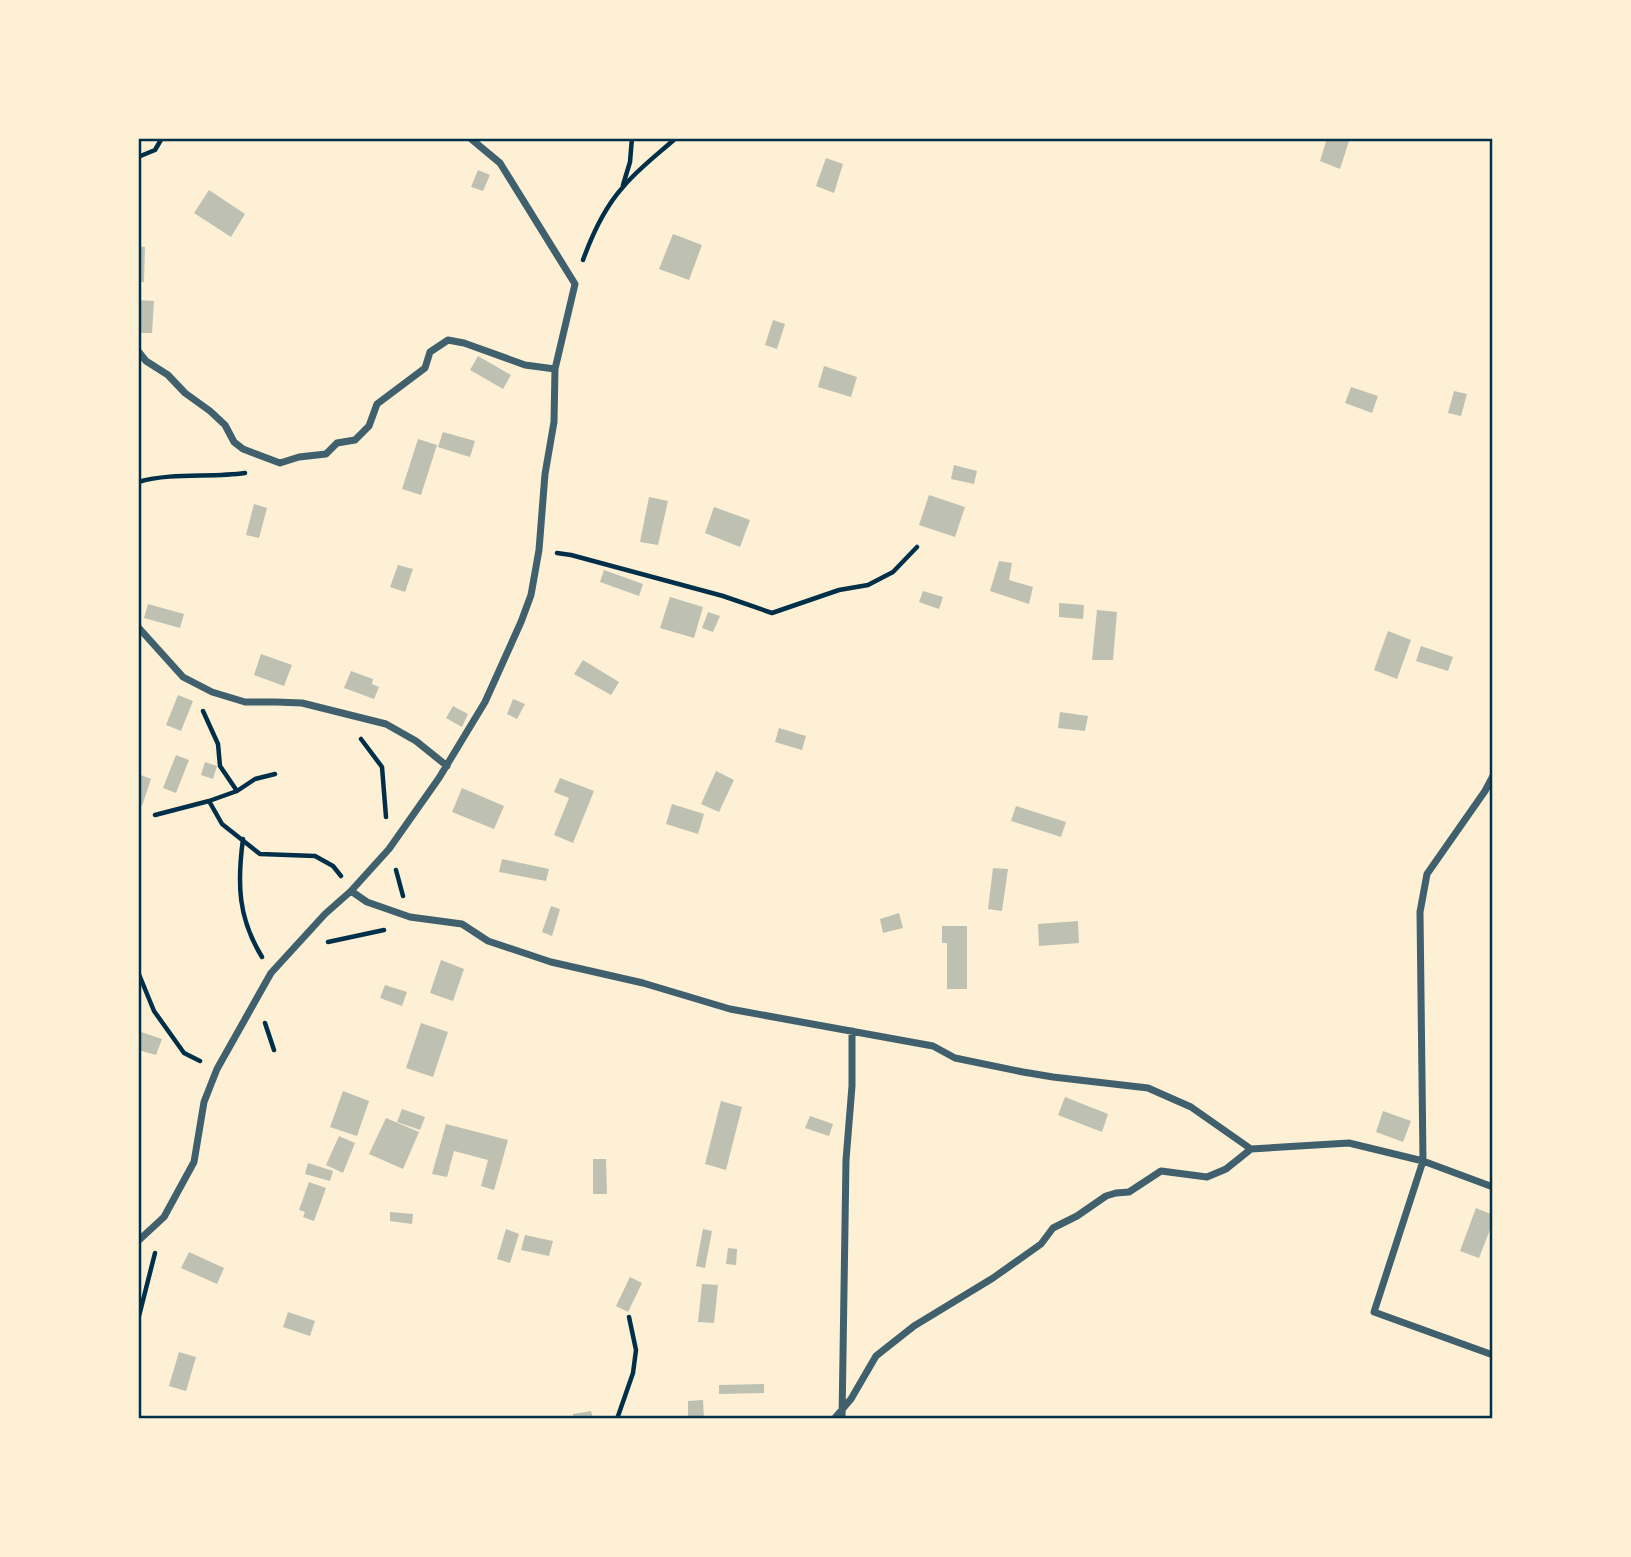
<svg xmlns="http://www.w3.org/2000/svg" width="1631" height="1557" font-family="'Noto Sans',sans-serif">
<style>
.building{fill:#bec0b2}
.lines{fill:none;stroke-linecap:round;stroke-linejoin:round}
.path{stroke:#003049;stroke-width:4.5}
.minor{stroke:#3f606c;stroke-width:7}
.neatline{fill:none;stroke:#003049;stroke-width:2.5}
</style>
<rect width="100%" height="100%" fill="#fdf0d5"/>
<path class="building" d="M1327,138H1350L1340,169L1320,161Z
M826,158L843,164L834,193L816,186Z
M478,170L490,175L483,191L471,187Z
M209,190L245,214L231,237L194,213Z
M673,234L702,245L689,280L659,269Z
M138,246L145,247L144,282H138Z
M138,300L154,301L152,333H138Z
M773,320L785,324L777,349L765,345Z
M478,356L511,375L503,389L470,370Z
M824,366L857,377L851,397L818,387Z
M1351,387L1378,396L1372,413L1345,403Z
M1454,391L1467,394L1461,416L1448,413Z
M443,432L475,441L470,457L438,447Z
M418,439L437,445L421,495L402,489Z
M954,465L977,471L974,484L951,479Z
M929,495L965,507L955,537L919,525Z
M649,497L668,501L658,545L640,542Z
M254,504L267,508L259,538L246,535Z
M714,507L750,520L740,547L705,533Z
M999,561L1012,563L1009,580L1033,587L1029,604L990,591Z
M398,565L413,569L405,592L390,587Z
M604,570L643,584L639,596L600,582Z
M923,591L943,597L939,609L919,602Z
M670,597L703,607L694,638L660,628Z
M1059,603L1084,605L1083,619L1059,617Z
M148,604L184,614L180,628L144,618Z
M1097,610L1117,612L1113,660H1092Z
M708,612L720,616L713,632L702,628Z
M1388,631L1411,640L1397,679L1374,670Z
M1421,646L1453,657L1448,671L1416,661Z
M261,654L292,665L284,686L254,675Z
M583,660L619,682L611,695L574,674Z
M351,671L373,679L372,684L379,687L374,699L344,688Z
M178,695L193,701L181,731L166,725Z
M513,699L525,704L517,719L507,714Z
M453,706L468,714L462,727L446,718Z
M1060,712L1088,716L1085,731L1058,728Z
M779,728L806,736L802,750L775,742Z
M176,755L189,760L176,793L163,788Z
M205,762L217,766L213,779L201,775Z
M716,771L734,780L719,812L701,804Z
M138,774L151,779L142,806L138,805Z
M560,778L594,791L573,843L554,835L569,798L554,792Z
M462,788L504,806L494,829L452,812Z
M672,804L704,814L698,834L666,824Z
M1016,806L1066,822L1061,837L1011,821Z
M502,859L549,869L546,881L499,872Z
M993,868L1008,869L1002,911L988,909Z
M551,906L560,909L552,936L542,932Z
M899,913L903,928L883,933L880,919Z
M1078,921L1079,943L1039,946L1038,924Z
M942,926H967V989H947V943H942Z
M441,960L464,969L453,1001L430,993Z
M385,985L407,992L402,1006L380,998Z
M421,1023L448,1032L433,1077L406,1068Z
M138,1031L162,1039L156,1055L138,1050Z
M343,1091L369,1101L357,1136L330,1127Z
M1065,1097L1108,1114L1102,1132L1058,1115Z
M721,1101L742,1107L726,1170L705,1164Z
M402,1109L425,1117L420,1130L397,1122Z
M1383,1111L1411,1121L1403,1142L1376,1132Z
M810,1116L833,1124L829,1136L805,1128Z
M386,1118L419,1132L403,1169L369,1154Z
M446,1124L508,1140L494,1190L481,1186L488,1160L454,1151L447,1177L432,1174Z
M339,1136L355,1143L343,1173L326,1165Z
M593,1159H606L607,1194H593Z
M308,1163L333,1171L330,1181L305,1174Z
M309,1182L326,1188L314,1221L303,1217L305,1212L299,1210Z
M1476,1208L1493,1215V1222L1479,1258L1460,1251Z
M390,1212L413,1214L412,1224L390,1221Z
M506,1229L519,1234L510,1263L497,1259Z
M703,1229L712,1231L705,1268L696,1266Z
M525,1235L553,1241L549,1256L521,1250Z
M728,1248L737,1249L736,1265L726,1264Z
M189,1252L224,1268L217,1284L181,1268Z
M630,1277L642,1283L628,1312L616,1306Z
M702,1284L718,1285L714,1323L698,1322Z
M288,1312L315,1321L310,1336L283,1327Z
M179,1352L196,1357L186,1391L169,1386Z
M764,1384V1393L719,1394V1385Z
M703,1400L704,1419H688V1401Z
M591,1411L593,1419H573V1414Z"/>
<g class="lines">
<path class="path" d="M138,157L155,150L162,138
M623,185L630,162L632,138
M583,260C592,235 605,207 623,187C638,169 658,154 676,138
M138,482C173,472 210,478 245,473
M557,553L571,555L723,596L772,613L839,590L868,585L893,572L917,547
M203,711L218,744L220,766L237,791
M361,739L382,767L386,817
M209,801L222,824L260,854L315,856L333,866L341,876
M155,815L209,801L237,791L255,779L275,774
M243,839C237,884 238,918 262,957
M396,870L403,896
M328,942L384,930
M138,972L154,1011L184,1053L200,1061
M265,1023L274,1050
M138,1320L155,1253
M617,1419L633,1373L636,1350L629,1317"/>
<path class="minor" d="M138,351L146,361L168,375L185,393L210,411L225,425L234,442L243,449L280,463L299,457L326,454L337,443L355,440L369,426L377,404L425,368L430,352L448,340L464,343L525,365L555,369
M138,627L183,677L212,692L245,702H276L302,703L386,724L416,741L447,766
M1493,776L1485,791L1427,874L1420,912L1423,1161L1374,1312L1493,1355
M351,891L367,902L410,917L462,924L488,941L551,962L643,983L730,1009L933,1046L955,1058L1023,1072L1053,1077L1148,1088L1191,1107L1251,1149L1349,1143L1423,1161L1493,1187
M138,1241L164,1217L194,1162L204,1102L217,1069L271,973L325,914L351,891L389,849L439,778L485,702L521,622L531,595L539,550L545,474L554,422L555,369L575,284L500,163L470,138
M834,1419L851,1399L876,1356L914,1326L993,1278L1041,1244L1053,1228L1077,1216L1106,1196L1116,1193L1129,1192L1161,1171L1207,1177L1226,1169L1251,1149
M842,1419L846,1160L852,1086V1031"/>
</g>
<rect width="1631" height="1557" fill="none" stroke="#fdf0d5" stroke-width="280"/>
<rect x="140" y="140" width="1351" height="1277" class="neatline"/>
</svg>
